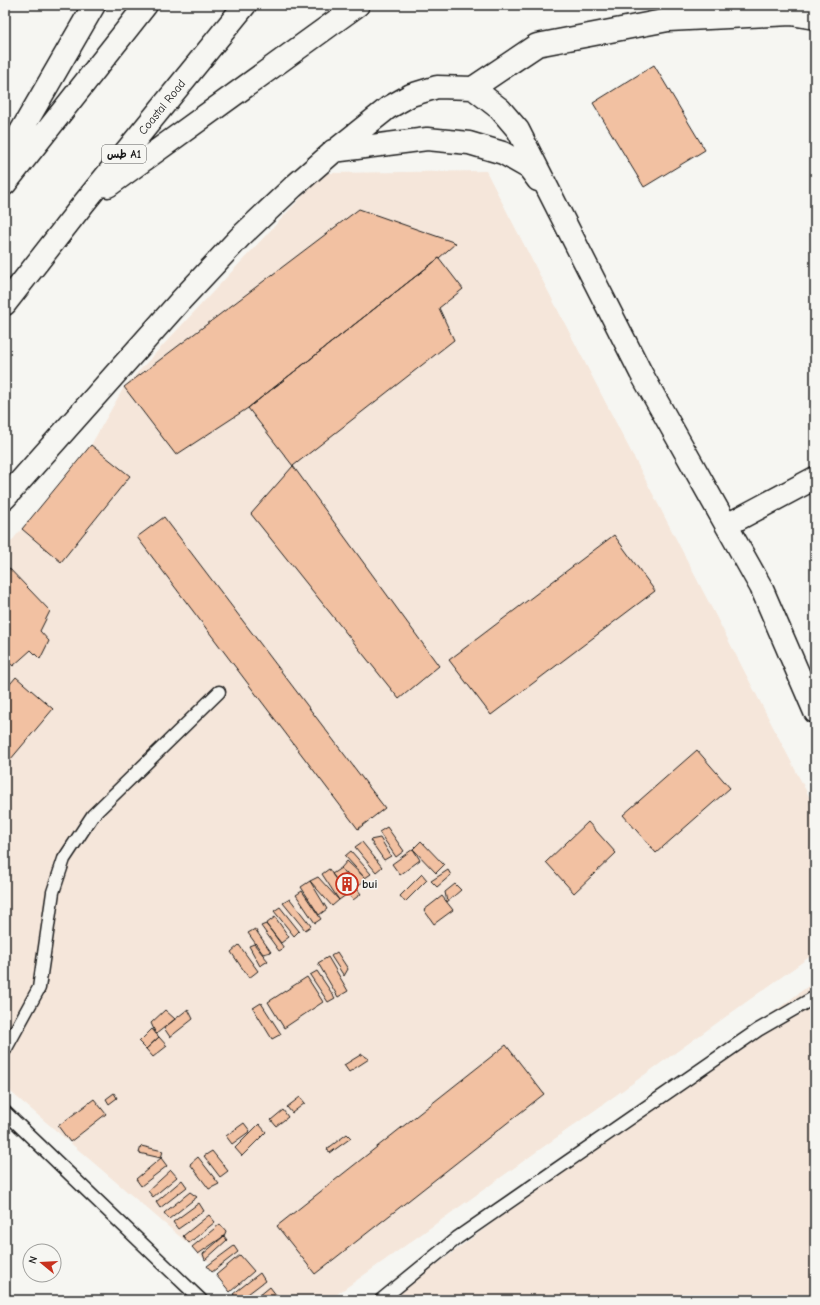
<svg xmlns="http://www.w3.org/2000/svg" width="820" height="1305" font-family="'Comic Neue','Playpen Sans Arabic',sans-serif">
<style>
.built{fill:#f5e6da}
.building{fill:#f2c1a2;stroke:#1c1c1c}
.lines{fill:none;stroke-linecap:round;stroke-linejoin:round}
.lane-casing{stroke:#1c1c1c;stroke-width:15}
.street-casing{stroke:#1c1c1c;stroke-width:25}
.highway-casing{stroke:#1c1c1c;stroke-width:25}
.lane{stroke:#f6f6f2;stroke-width:12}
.street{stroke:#f6f6f2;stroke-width:22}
.highway{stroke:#f6f6f2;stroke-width:22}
.labels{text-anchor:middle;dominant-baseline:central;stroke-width:3;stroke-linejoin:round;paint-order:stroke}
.shield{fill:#f6f6f2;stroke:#5d5d5c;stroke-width:1}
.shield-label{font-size:11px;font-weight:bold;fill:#1c1c1c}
.street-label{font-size:12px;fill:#1c1c1c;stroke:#f6f6f2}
.poi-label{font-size:12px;font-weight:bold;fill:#1c1c1c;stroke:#f6f6f2;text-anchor:start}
</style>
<rect width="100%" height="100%" fill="#f6f6f2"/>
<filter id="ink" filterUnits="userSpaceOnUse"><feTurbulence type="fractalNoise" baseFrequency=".025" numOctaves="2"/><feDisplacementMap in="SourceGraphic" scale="8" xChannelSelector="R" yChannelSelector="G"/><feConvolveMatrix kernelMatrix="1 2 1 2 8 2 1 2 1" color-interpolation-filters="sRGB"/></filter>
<g filter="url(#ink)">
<path class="built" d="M486,171L815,808V953L329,1300H251L216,1271L210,1263L198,1254L192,1247L5,1087V549L91,445L124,387L324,173Z
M815,981V1300H389Z"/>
<path class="building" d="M654,65L705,150L644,187L593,103Z
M359,209L456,243L439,258L248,408L176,455L124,387Z
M439,258L463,289L439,308L454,340L293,466L248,408Z
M91,445L130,476L61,562L22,529Z
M293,466L439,666L399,699L251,514Z
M164,517L385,808L358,829L137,537Z
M614,535L655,591L491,715L449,660Z
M5,564L50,611L40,631L49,641L40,659L31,650L13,666L5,659Z
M16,677L53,709L5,766V690Z
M697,750L730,788L656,853L623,815Z
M588,822L616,853L574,893L546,862Z
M387,827L404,851L396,857L379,832Z
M380,838L391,856L384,860L370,840Z
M421,841L444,865L436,873L413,849Z
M362,842L382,867L376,872L355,847Z
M413,849L420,860L400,875L392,864Z
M351,851L371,874L365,878L345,856Z
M347,861L365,878L359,886L341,868Z
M341,868L361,894L353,900L332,874Z
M329,869L346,895L339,900L322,874Z
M448,870L451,875L437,887L431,881Z
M422,874L427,880L405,902L400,896Z
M318,877L339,900L332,906L310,881Z
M310,881L327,909L319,915L301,887Z
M455,884L461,890L447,902L445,892Z
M302,891L321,919L315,923L296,895Z
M442,896L453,910L434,924L424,910Z
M290,899L311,926L305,930L283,903Z
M280,907L299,931L294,936L274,911Z
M275,917L289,937L281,943L266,924Z
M266,924L284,948L279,951L261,926Z
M255,929L271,952L263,954L248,933Z
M254,944L268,961L260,966L249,946Z
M239,945L258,971L249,978L231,952Z
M337,952L348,969L344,976L331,956Z
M328,957L348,991L338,997L318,963Z
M317,971L335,998L328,1002L310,975Z
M307,977L323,1002L284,1028L268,1002Z
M261,1003L281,1034L272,1039L253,1008Z
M188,1009L193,1019L170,1037L164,1028Z
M165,1010L175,1019L156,1034L151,1023Z
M152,1029L159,1037L146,1049L139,1042Z
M159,1037L167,1046L153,1057L146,1049Z
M506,1045L544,1094L315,1274L277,1226Z
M362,1054L369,1059L349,1072L344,1065Z
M114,1093L117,1098L109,1104L106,1099Z
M300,1097L305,1103L292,1113L287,1107Z
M94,1099L106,1114L70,1142L58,1126Z
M283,1110L288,1117L276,1126L271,1120Z
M244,1123L250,1131L232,1144L226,1136Z
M259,1124L266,1132L242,1156L235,1148Z
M347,1134L351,1138L330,1153L327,1149Z
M141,1146L163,1151L161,1158L139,1153Z
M212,1151L228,1171L220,1177L204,1156Z
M198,1157L219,1184L209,1189L190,1164Z
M161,1158L167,1166L141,1186L136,1179Z
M171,1170L177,1177L153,1197L148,1191Z
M182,1180L187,1187L160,1208L156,1202Z
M190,1192L197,1197L169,1219L164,1213Z
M199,1203L204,1211L178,1229L173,1222Z
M209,1215L215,1222L189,1243L183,1236Z
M220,1224L226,1231L224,1236L198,1254L192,1247Z
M224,1236L227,1240L205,1260L203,1254Z
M234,1246L238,1252L212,1272L207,1266Z
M240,1255L254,1271L230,1292L216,1275Z
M260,1273L265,1281L240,1300H238L233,1294Z
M270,1287L280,1300H254Z"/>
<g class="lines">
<g class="lane-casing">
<path id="lane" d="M5,1050L39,988L53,892L64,859L93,815L219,692
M5,1112L201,1300
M381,1300L457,1238L758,1030L815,997"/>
</g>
<g class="street-casing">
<path id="street" d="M473,88L537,45L668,20L791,14L815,18
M333,151L427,139L469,143L503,153L529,168L538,180
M5,498L182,299L240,237L293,187L333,152L388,108L411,95L437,87L473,88L500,109L518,130L641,373L761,587L815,712
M727,525L815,478"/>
</g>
<g class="highway-casing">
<path id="highway" d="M5,159L94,5
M5,184L146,5
M108,186L358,5
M5,304L84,203L245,5"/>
</g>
<use href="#lane" class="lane"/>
<use href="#street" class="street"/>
<use href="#highway" class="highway"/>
</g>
</g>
<defs>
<g id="building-ring" transform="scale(1.15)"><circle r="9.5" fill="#f6f6f2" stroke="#c8321e" stroke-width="1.5"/><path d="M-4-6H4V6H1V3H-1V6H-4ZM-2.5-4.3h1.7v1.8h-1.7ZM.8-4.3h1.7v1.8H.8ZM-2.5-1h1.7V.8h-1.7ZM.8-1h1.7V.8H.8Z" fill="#c8321e"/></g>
</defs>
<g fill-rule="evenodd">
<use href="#building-ring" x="347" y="884"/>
</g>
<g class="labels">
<rect class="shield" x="102" y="145" width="44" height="18" rx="3"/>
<g class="shield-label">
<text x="124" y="154">طس A1</text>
</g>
<g class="street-label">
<text transform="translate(162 107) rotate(-51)">Coastal Road</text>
</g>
<g class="poi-label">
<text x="362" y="884">bui</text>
</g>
</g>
<rect width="820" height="1305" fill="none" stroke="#f6f6f2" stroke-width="20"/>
<rect x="10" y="10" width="800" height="1285" fill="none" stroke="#1c1c1c" stroke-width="1.5" filter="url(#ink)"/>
<g transform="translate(42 1263) rotate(288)"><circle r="19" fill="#f6f6f2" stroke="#9f9f9c"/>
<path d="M0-3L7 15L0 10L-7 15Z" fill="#c8321e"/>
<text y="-6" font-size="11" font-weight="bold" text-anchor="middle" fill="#1c1c1c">N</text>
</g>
</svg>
